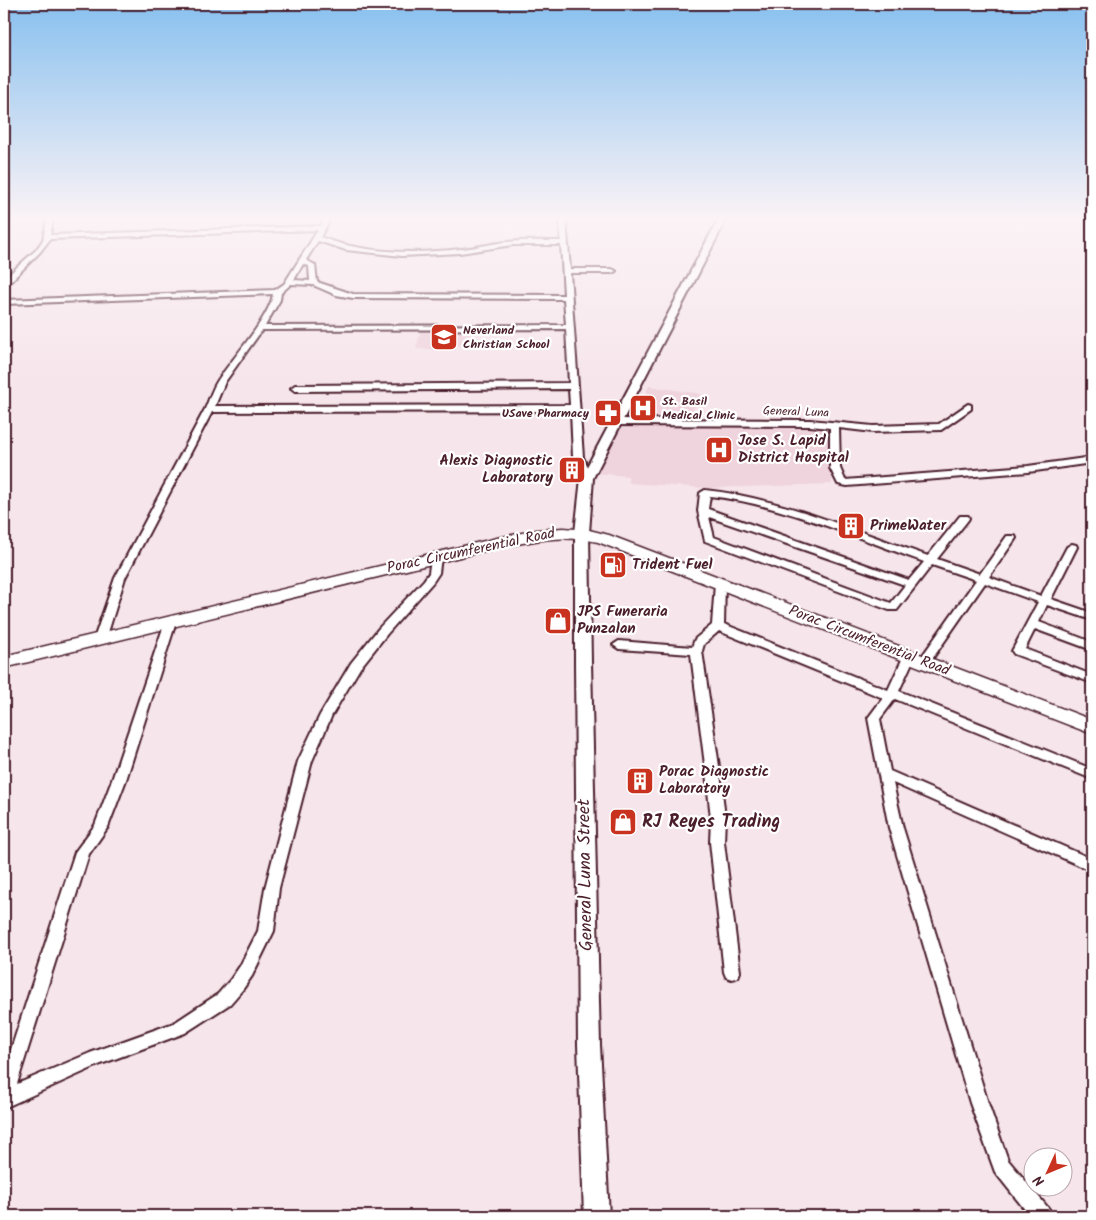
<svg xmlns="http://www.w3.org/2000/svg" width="1096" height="1220" font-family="Kalam,sans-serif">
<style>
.built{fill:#efd3dd}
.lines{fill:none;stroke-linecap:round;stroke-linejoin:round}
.street-casing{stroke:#4a1f2b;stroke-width:4}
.secondary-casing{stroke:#4a1f2b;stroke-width:4}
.primary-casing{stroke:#4a1f2b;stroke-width:3}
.street{fill:#fff;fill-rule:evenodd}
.secondary{fill:#fff;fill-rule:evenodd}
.primary{fill:#fff;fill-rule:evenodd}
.labels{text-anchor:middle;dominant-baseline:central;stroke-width:4.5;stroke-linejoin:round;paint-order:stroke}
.far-poi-label{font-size:12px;font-weight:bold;fill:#4a1f2b;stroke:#fff;text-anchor:start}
.far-street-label{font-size:12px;fill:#4a1f2b;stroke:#fff}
.poi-label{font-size:15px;font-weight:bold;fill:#4a1f2b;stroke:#fff;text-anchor:start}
.street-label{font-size:15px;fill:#4a1f2b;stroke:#fff}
.near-poi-label{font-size:18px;font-weight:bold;fill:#4a1f2b;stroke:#fff;text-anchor:start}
.near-street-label{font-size:18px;fill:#4a1f2b;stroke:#fff}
</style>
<rect width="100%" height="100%" fill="#f6e5eb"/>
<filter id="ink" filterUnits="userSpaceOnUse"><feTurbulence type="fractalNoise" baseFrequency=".02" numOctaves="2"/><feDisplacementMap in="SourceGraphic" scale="10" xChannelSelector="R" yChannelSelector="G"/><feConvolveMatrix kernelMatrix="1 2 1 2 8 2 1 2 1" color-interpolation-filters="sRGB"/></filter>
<g filter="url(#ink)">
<path class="built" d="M421,329H471L468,346L440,345L438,349H416Z
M649,386L701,394L687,421L667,418L665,421L635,420Z
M620,424H798L831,428L832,484L707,488L629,483L628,476L595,473Z"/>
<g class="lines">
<g class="street-casing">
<path id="street" d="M47,220H53L50,235L320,226L324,220H330L320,237C364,254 415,254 461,249C476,248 492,243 507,242C525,240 543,241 561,241L560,220H566L570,269H612L616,271L612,273H570L583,457L592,478L587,481L584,480L573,457L571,411L212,412L125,578L106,639L104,642H96L94,639L115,578L205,409C209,400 212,389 218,380C232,359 270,317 273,294L4,304V300L275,290L284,284L318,230L50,239L40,252L7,285H4V279L36,250L43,240ZM318,241L346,250L402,256L460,253L513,245H561L564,295L353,294L317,282L315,265L306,260ZM303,264L309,266L310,281L294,280ZM291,284L313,285L336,295L353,298L564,299L566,325L265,326L280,300L281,293ZM566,329L569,383L295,385L291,388L295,391L569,389L570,405L215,406L225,382L262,330Z
M968,404L971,405V409L941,430L873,432L839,428L840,468L845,480L1028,466L1092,457V463L1028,472L847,486L838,484L830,468V428L810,426L616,425L612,422L616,419L810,420L873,426L939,424Z
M705,490C782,498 855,531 928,556L960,516H968L969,518L968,520L937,559L980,574L1007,536H1015L1016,538L989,577L1041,596L1067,547L1072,544L1076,545L1077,547L1051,599L1092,613V620L1047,605L1039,622L1092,642V650L1035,629L1025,649L1092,675V683L1014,654L1012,651L1038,602L985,583L928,665H920L918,662L920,659L976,580L932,565L897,610H889L705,541L698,511L700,493ZM710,496C781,504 856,538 924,562L909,580L708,509ZM709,517L905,585L891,603L714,537Z
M436,554L441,557L439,573L433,582L387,634L360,668L332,715L312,761L279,888L274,931L252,976L243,989L230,1004L185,1033L101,1064L4,1108V1071L75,852L95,825L112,780L166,619L170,618L176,622L126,780L108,827L89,854L17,1084L90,1053L174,1023L218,994L231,979L240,966L258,931L265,888L298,761L320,715L351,663L379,628L424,580L429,573L431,557Z
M720,580L725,583L724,624L888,690L905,653H913L915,656L899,691L1092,769V779L895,699L880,719L890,771L1092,859V871L893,783L903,828L988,1103L1008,1160L1049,1209L1051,1216H1030L995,1172L970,1103L889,828L868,718L883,698L719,631L704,644L702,651L720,773L725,818L724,842L740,972L738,977L732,979L726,977L724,972L710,842L711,818L706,773L691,654L619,649L613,645L619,641L692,647L695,639L712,625L715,583Z"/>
</g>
<g class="secondary-casing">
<path id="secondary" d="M718,220H726L593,478L589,533L591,662L600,1045L609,1216H584L578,1045L575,662V533L581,478Z"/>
</g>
<g class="primary-casing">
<path id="primary" d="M563,528L589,530L609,535L1092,720V734L598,542C563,534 531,541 497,548L4,668V656L497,538L537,530Z"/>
</g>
<use href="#street" class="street"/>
<use href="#secondary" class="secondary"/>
<use href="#primary" class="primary"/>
</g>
</g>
<linearGradient id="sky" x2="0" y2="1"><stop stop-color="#88c0ef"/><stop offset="0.56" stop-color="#fbf3f6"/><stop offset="1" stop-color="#fbf3f6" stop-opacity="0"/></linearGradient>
<rect width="1096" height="390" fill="url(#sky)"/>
<defs>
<g id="school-square" transform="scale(1.4375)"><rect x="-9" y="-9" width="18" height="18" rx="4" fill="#c8321e" stroke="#fff"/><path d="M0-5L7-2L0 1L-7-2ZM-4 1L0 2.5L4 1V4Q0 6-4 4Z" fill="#fff"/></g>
<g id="hospital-square" transform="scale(1.4375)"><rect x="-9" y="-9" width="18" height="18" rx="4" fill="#c8321e" stroke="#fff"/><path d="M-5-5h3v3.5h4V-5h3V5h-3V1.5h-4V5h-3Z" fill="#fff"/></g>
<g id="pharmacy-square" transform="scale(1.4375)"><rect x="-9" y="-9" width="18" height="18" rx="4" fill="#c8321e" stroke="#fff"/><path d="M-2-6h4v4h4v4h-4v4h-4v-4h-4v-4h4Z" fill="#fff"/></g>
<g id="building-square" transform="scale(1.4375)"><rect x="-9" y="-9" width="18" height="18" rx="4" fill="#c8321e" stroke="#fff"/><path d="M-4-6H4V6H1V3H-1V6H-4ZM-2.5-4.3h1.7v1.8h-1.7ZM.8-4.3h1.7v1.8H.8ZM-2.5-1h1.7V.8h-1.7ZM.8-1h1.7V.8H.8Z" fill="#fff"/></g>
<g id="fuel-square" transform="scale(1.4375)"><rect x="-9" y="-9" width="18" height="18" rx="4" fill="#c8321e" stroke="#fff"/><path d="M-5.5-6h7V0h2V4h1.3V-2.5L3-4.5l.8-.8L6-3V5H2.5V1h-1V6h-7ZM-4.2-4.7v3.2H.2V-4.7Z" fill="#fff"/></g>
<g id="shop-square" transform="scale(1.4375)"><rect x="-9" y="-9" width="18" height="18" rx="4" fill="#c8321e" stroke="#fff"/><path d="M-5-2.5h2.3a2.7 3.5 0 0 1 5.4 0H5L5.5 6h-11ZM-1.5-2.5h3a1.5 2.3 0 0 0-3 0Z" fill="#fff"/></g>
</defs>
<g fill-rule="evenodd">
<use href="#school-square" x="444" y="337"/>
<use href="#hospital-square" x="643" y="408"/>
<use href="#pharmacy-square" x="608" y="413"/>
<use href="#hospital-square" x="719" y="450"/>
<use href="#building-square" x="572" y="470"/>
<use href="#building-square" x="851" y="526"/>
<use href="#fuel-square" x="613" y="565"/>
<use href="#shop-square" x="558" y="621"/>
<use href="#building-square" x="640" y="781"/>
<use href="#shop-square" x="623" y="822"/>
</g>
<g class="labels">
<g class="far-poi-label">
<text x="463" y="330">Neverland<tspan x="463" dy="14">Christian School</tspan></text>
<text x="662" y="401">St. Basil<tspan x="662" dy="14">Medical Clinic</tspan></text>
<text x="589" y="413" text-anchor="end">USave Pharmacy</text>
</g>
<g class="far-street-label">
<text transform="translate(796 412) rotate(2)">General Luna</text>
</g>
<g class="poi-label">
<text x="738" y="441">Jose S. Lapid<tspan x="738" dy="17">District Hospital</tspan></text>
<text x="553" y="461" text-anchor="end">Alexis Diagnostic<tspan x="553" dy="17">Laboratory</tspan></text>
<text x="870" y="526">PrimeWater</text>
<text x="632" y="565">Trident Fuel</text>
<text x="577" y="612">JPS Funeraria<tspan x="577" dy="17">Punzalan</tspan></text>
<text x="659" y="772">Porac Diagnostic<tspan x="659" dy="17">Laboratory</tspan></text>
</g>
<g class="street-label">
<text transform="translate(471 551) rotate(-12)">Porac Circumferential Road</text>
<text transform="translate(869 641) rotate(21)">Porac Circumferential Road</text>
</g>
<g class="near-poi-label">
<text x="642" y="822">RJ Reyes Trading</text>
</g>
<g class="near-street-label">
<text transform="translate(586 875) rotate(-91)">General Luna Street</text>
</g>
</g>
<rect width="1096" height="1220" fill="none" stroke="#fff" stroke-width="20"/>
<rect x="10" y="10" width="1076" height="1200" fill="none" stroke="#4a1f2b" stroke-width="2" filter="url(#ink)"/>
<g transform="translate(1048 1172) rotate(226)"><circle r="24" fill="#ffffff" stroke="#b7a5aa"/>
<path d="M0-4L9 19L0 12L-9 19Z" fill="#c8321e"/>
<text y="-8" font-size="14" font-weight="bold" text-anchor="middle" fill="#4a1f2b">N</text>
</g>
</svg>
